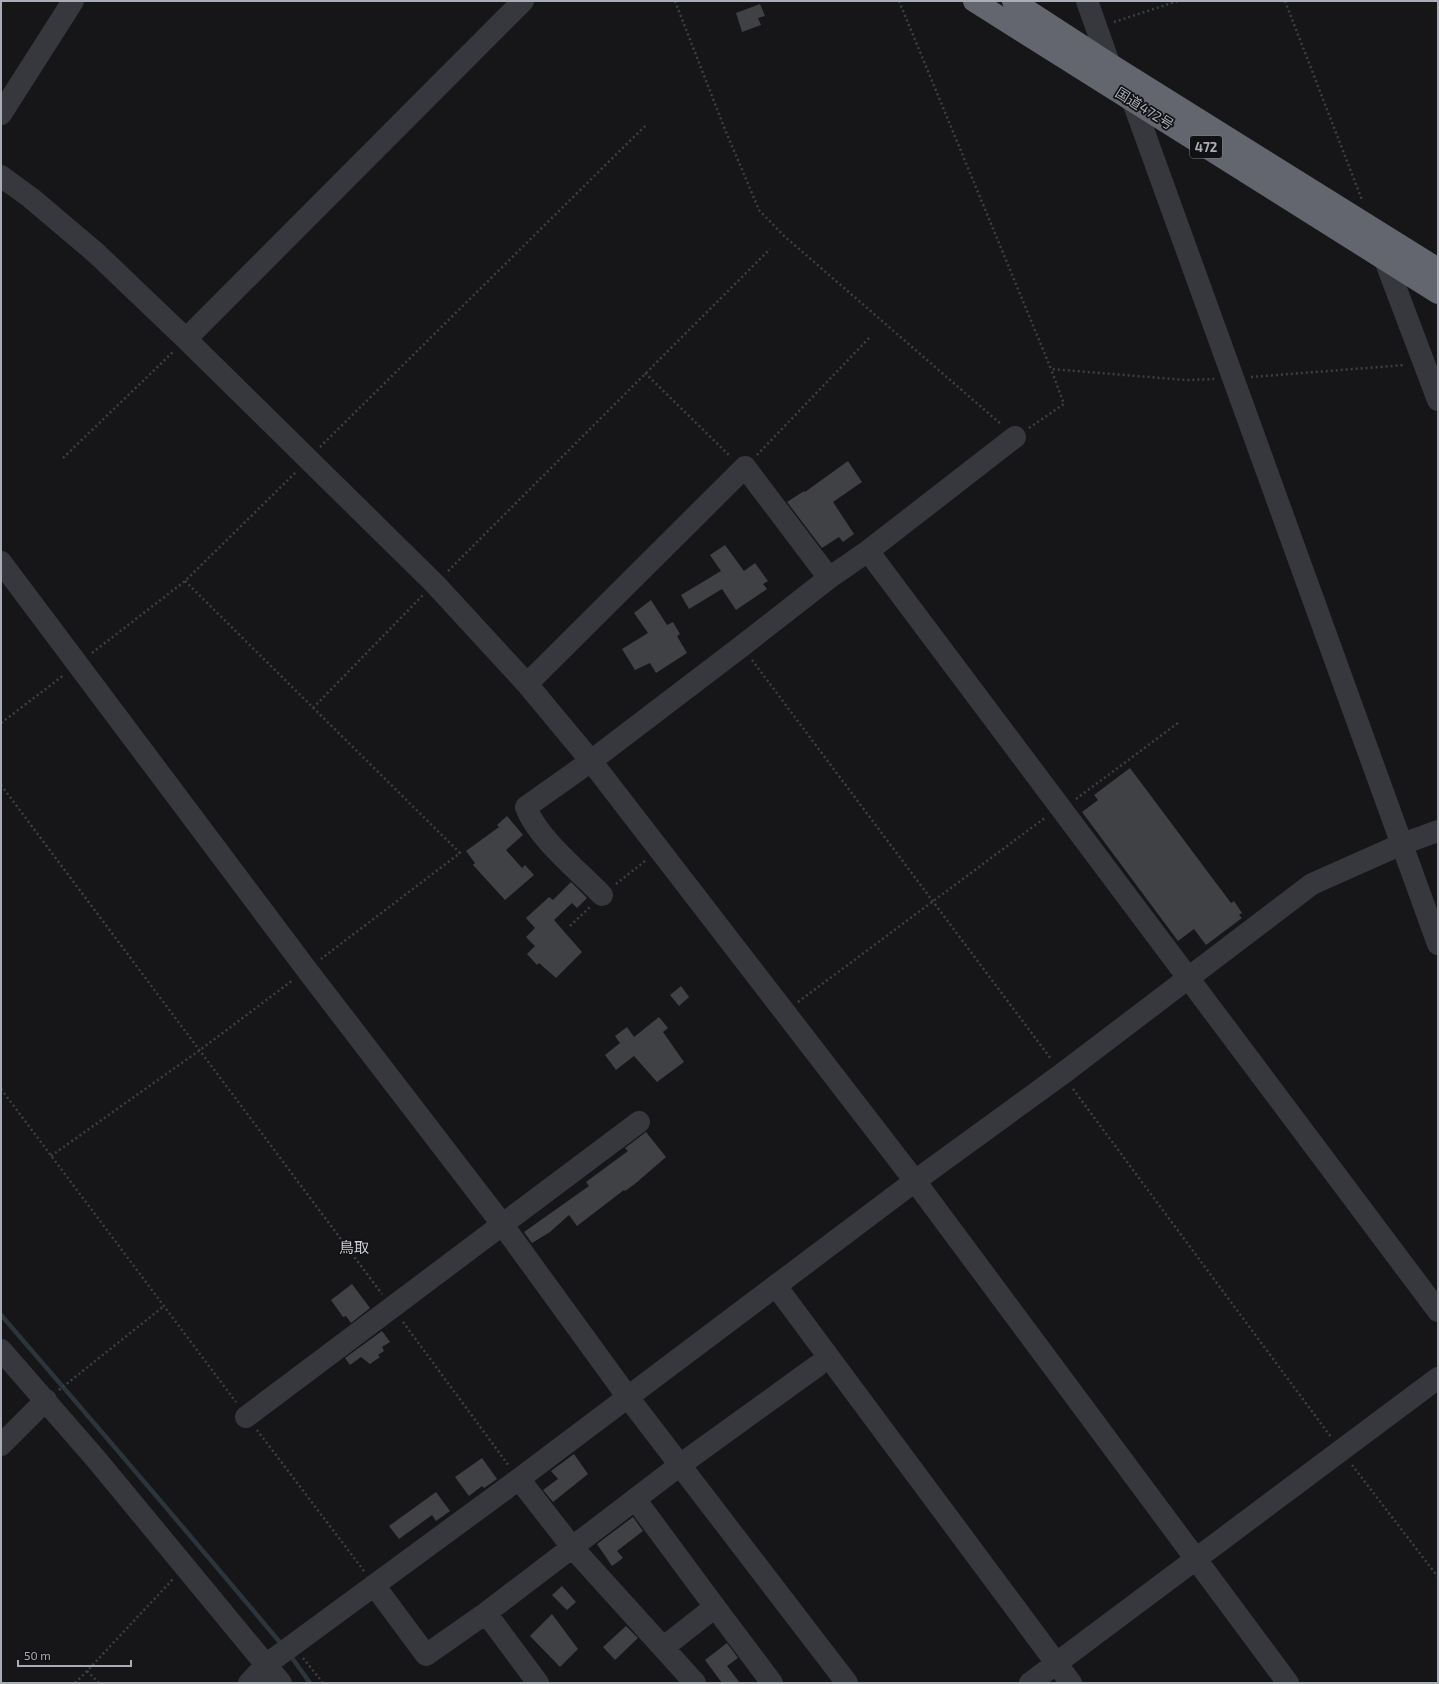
<svg xmlns="http://www.w3.org/2000/svg" width="1439" height="1684" font-family="'Exo 2','Noto Sans JP',sans-serif">
<style>
.lines{fill:none;stroke-linecap:round;stroke-linejoin:round}
.stream{stroke:#2c353c;stroke-width:4.5}
.building{fill:#404145}
.path{stroke:#3d3f44;stroke-width:2.5;stroke-dasharray:2 3;stroke-linecap:butt}
.minor{stroke:#37383d;stroke-width:22}
.highway{stroke:#63666e;stroke-width:22}
.labels{text-anchor:middle;dominant-baseline:central;stroke-width:3.5;stroke-linejoin:round;paint-order:stroke}
.shield{fill:#111113;stroke:#7b7e86;stroke-width:1}
.shield-label{font-size:13px;font-weight:bold;fill:#a8adb8}
.street-label{font-size:14px;fill:#a8adb8;stroke:#111113}
.neighbourhood-label{font-size:15px;fill:#c9ccd4;stroke:#111113}
</style>
<rect width="100%" height="100%" fill="#161618"/>
<g class="lines">
<path class="stream" d="M1,1315C96,1425 190,1535 283,1646
M290,1655L310,1683"/>
</g>
<path class="building" d="M760,4L765,16L758,18L761,25L742,32L736,13Z
M848,461L862,482L833,502L854,534L843,542L839,537L822,548L787,502L804,491L805,492Z
M725,545L744,571L755,563L768,581L763,584L767,589L736,610L722,589L689,609L681,595L721,571L710,555Z
M651,600L667,625L673,622L680,634L677,636L687,653L656,673L650,663L635,670L622,649L648,633L634,613Z
M1130,768L1231,903L1234,901L1242,913L1239,915L1242,918L1206,945L1194,929L1178,941L1082,812L1098,800L1094,795Z
M507,816L523,835L506,850L522,868L525,865L534,875L505,900L473,865L475,863L466,851L499,827L497,825Z
M571,882L587,898L577,908L572,903L554,920L582,952L556,978L539,963L537,965L527,954L535,946L526,937L535,928L526,918L549,897L553,900Z
M681,986L689,997L679,1006L670,995Z
M659,1017L668,1028L663,1032L684,1062L657,1082L634,1056L616,1070L605,1055L620,1043L615,1036L627,1027L634,1037Z
M646,1132L666,1157L636,1183L625,1191L624,1190L577,1226L569,1215L550,1232L532,1243L524,1232L589,1186L586,1182L628,1151L625,1148Z
M352,1284L370,1308L351,1323L346,1316L343,1317L331,1300Z
M382,1331L390,1342L382,1347L384,1351L378,1355L380,1357L370,1364L361,1357L350,1365L345,1358Z
M574,1454L588,1474L553,1502L543,1490L558,1479L551,1471Z
M482,1458L497,1479L484,1488L482,1486L469,1496L455,1477Z
M436,1492L450,1511L436,1521L432,1515L399,1539L389,1526Z
M633,1517L643,1531L617,1551L623,1558L612,1566L597,1544Z
M562,1586L576,1602L567,1610L552,1595Z
M552,1614L578,1649L560,1667L530,1636Z
M626,1626L638,1638L615,1660L603,1647Z
M727,1643L738,1658L727,1666L740,1683H722L705,1660Z"/>
<g class="lines">
<path class="path" d="M675,1L724,127L759,210L783,235L1002,425
M899,1L1051,369L1186,380L1214,379
M1285,1L1362,200
M1114,22L1178,1
M645,373L731,457
M1251,377L1405,365
M1029,428L1064,404L1051,369
M320,447L647,124
M757,455L870,337
M63,458L174,351
M448,571L770,249
M185,581L460,853L321,959
M92,653L185,581L296,472
M752,660L1051,1059
M313,708L423,595
M1,723L64,675
M1,785L382,1294
M1076,799L1178,723
M616,884L645,861
M570,926L590,907
M798,1002L1046,817
M1,1089L236,1402
M1073,1089L1331,1437
M51,1156L200,1050L293,980
M403,1322L509,1466
M59,1390L164,1306
M257,1430L364,1571
M1352,1465L1438,1577
M303,1658L323,1683
M75,1683L87,1671
M99,1683L87,1671L173,1579"/>
<path class="minor" d="M1087,1L1109,63
M1132,99L1438,944
M1,114L73,1
M1,176L31,198L96,253L186,339L435,584L527,684L591,761L915,1181L1288,1683
M1385,260L1438,400
M186,339L523,1
M868,551L1438,1311
M1,562L307,970L502,1224L627,1396L847,1683
M527,684L745,467L829,578
M602,895C579,871 537,838 526,807L591,761L742,646L829,578L868,551L1015,437
M776,1286L1071,1683
M1,1350L96,1459L281,1683
M246,1417L639,1122
M1,1445L46,1400
M519,1479L572,1547L695,1683
M635,1499L715,1607
M374,1585L426,1655L486,1613L680,1465L817,1366
M486,1613L538,1683
M664,1647L715,1607L772,1683
M249,1683L267,1664L519,1479L915,1181L1062,1074L1312,884L1402,844L1438,831
M1030,1683L1438,1378"/>
<path class="highway" d="M974,1L1438,293
M1013,1L1116,68L1438,269"/>
</g>
<g class="labels">
<rect class="shield" x="1190" y="136" width="32" height="22" rx="3"/>
<g class="shield-label">
<text x="1206" y="147">472</text>
</g>
<g class="street-label">
<text transform="translate(1145 108) rotate(32)">国道472号</text>
</g>
<g class="neighbourhood-label">
<text x="354" y="1247">鳥取</text>
</g>
</g>
<rect width="1439" height="1684" fill="none" stroke="#a8adb8" stroke-width="4"/>
<path d="M18 1660v6h113v-6" fill="none" stroke="#a8adb8" stroke-width="2"/>
<text x="24" y="1660" font-size="12" fill="#a8adb8" stroke="#111113" stroke-width="3" paint-order="stroke">50 m</text>
</svg>
